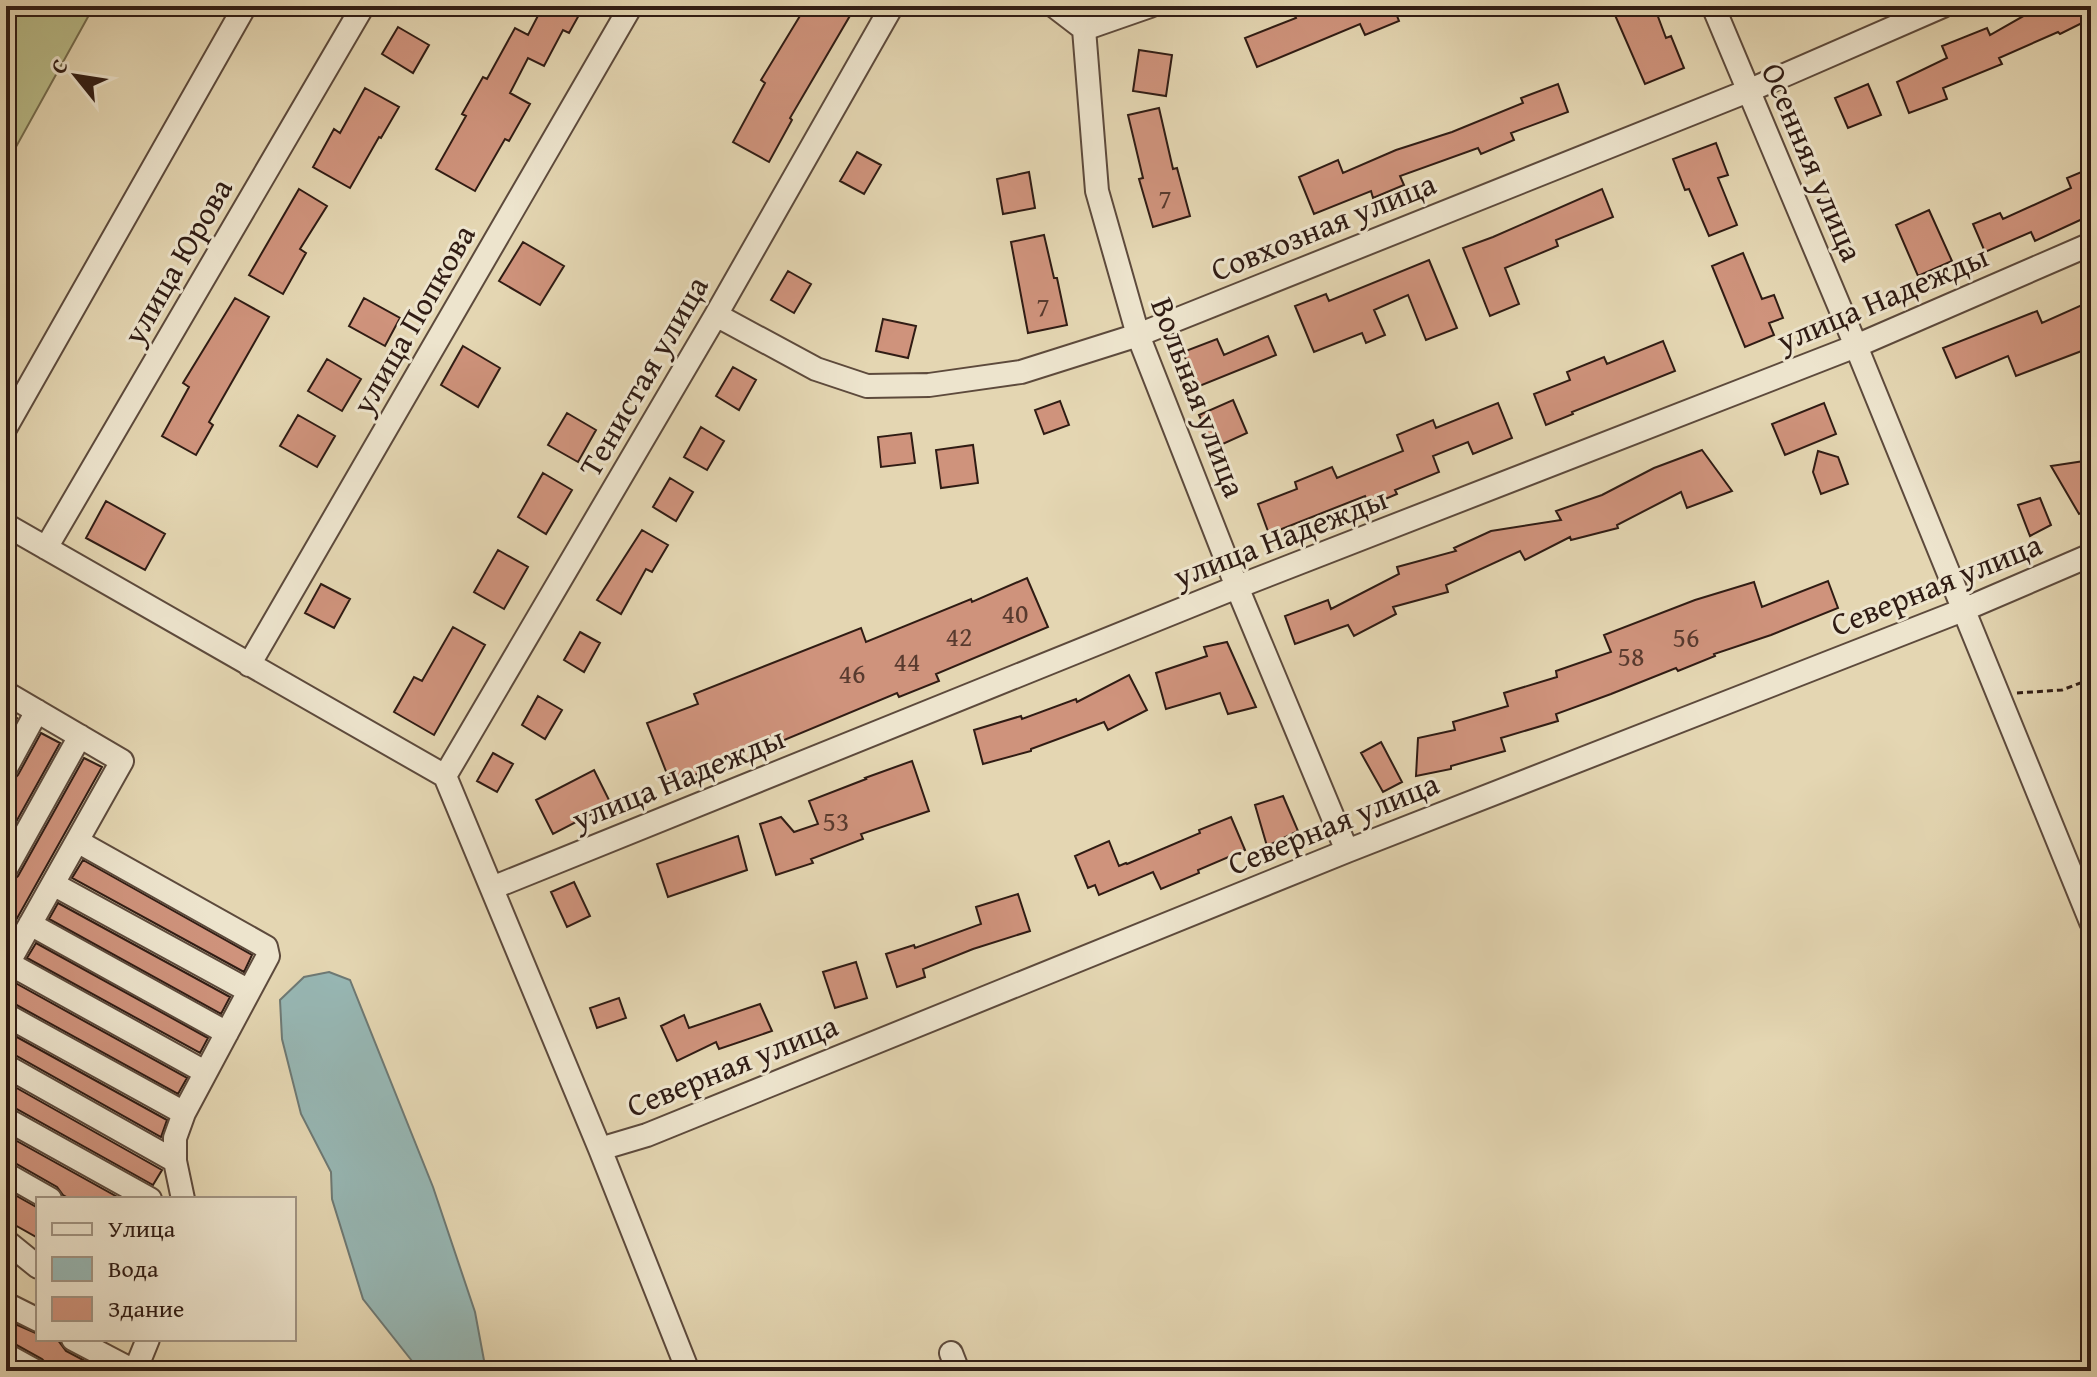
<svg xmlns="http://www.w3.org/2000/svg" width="2097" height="1377" font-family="'Gentium Book Plus',serif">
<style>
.green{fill:#b9bc89;stroke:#746c4e;stroke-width:2}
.water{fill:#97b7b4;stroke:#6e7974;stroke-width:2}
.building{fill:#cf937c;stroke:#301c14;stroke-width:2}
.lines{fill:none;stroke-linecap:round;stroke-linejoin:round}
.minor-casing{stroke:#5d4a3c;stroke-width:26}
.path{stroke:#301c14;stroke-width:3;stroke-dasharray:6 4;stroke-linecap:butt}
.minor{stroke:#ede4cd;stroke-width:22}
.labels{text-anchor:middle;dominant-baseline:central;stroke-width:6;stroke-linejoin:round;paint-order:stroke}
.number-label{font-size:28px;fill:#583a2e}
.street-label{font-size:32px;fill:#301c14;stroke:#ede4cd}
</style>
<rect width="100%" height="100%" fill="#e4d6b2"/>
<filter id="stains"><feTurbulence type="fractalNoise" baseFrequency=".0025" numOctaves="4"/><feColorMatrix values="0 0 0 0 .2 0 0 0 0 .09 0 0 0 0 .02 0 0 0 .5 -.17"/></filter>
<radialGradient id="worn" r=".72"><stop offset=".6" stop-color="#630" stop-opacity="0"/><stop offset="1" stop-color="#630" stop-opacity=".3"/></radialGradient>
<path class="green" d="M6,6H94L6,165Z"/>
<path class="water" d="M329,972L350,980L433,1187L475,1312L486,1371H418L412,1361L363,1299L332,1199L331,1172L301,1114L282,1039L280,1000L304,977Z"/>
<path class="building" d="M543,6H584L569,33L563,30L544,66L528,58L510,93L530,104L509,141L505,139L475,191L436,169L466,116L462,114L483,77L487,79L515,28L528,35Z
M806,6H838L851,14L790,118L792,120L769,162L733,142L765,83L761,80Z
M1313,6H1393L1399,21L1365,35L1360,24L1257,67L1245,38L1296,18L1294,14Z
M1611,6H1654L1666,38L1671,36L1684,68L1645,84Z
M2056,6H2081L2088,20L2060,34L2058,32L1999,58L2002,64L1943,88L1947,99L1909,113L1897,82L1947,58L1942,46L1987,28L1990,35L2034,10L2037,15Z
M398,27L429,45L413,73L382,54Z
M1139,50L1172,55L1166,96L1133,91Z
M1558,84L1568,112L1511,133L1514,140L1481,154L1478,148L1400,176L1404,185L1373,198L1371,191L1314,214L1299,177L1338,160L1343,173L1396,150L1452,132L1523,103L1521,98Z
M1868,84L1881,115L1848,128L1835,98Z
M365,88L399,107L381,138L379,137L350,188L313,167L334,129L340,133Z
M1159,108L1173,169L1177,168L1190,216L1153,227L1139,179L1143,178L1128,115Z
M1716,143L1728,175L1718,178L1737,225L1709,236L1689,189L1685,190L1673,159Z
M857,152L881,165L864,194L840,181Z
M2091,168V215L2035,241L2031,232L1985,252L1973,224L2000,213L2003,219L2071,188L2067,178Z
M1029,172L1035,208L1003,214L997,179Z
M299,189L327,206L300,249L306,253L283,294L249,275Z
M1602,189L1613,217L1556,240L1558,246L1505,268L1519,304L1490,316L1463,248L1493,237Z
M1929,210L1952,261L1918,276L1896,225Z
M1044,235L1054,278H1057L1067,325L1028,333L1011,242Z
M523,242L564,266L540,305L499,281Z
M1743,253L1762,299L1774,295L1783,318L1769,323L1774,335L1745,347L1712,266Z
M1429,260L1457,328L1426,340L1408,295L1374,310L1385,335L1366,343L1362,333L1314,352L1295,306L1326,294L1329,301Z
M788,271L811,284L794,313L771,300Z
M235,298L269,317L209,422L213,425L196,455L162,436L189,387L183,383Z
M364,298L400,318L385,346L349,326Z
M2091,301V345L2079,352L2016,376L2008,356L1956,378L1943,348L2037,311L2042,323Z
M883,319L916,326L908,358L876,351Z
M1268,336L1276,355L1197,387L1183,352L1217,339L1224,355Z
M1663,341L1675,371L1572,412L1573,414L1546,425L1534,394L1570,380L1567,372L1604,357L1607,364Z
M463,346L500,368L478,407L441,385Z
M327,359L361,379L342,411L308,391Z
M733,367L756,380L739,410L716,396Z
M1233,400L1247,433L1214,448L1199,415Z
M1060,401L1069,425L1044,434L1035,410Z
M1498,403L1512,438L1473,454L1468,442L1433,456L1439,472L1395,490L1397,494L1369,506L1365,496L1269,534L1258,504L1297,489L1295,482L1332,467L1337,478L1403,451L1397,435L1433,420L1436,428Z
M1824,403L1836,434L1785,455L1772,424Z
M567,413L596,430L578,462L548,445Z
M298,415L335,436L317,467L280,446Z
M701,427L724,441L707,470L684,457Z
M911,433L915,463L881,467L878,437Z
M973,445L978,483L941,488L936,450Z
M1702,450L1732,491L1687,508L1681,492L1617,525L1618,528L1571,540L1570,537L1525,560L1520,551L1446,585L1448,592L1393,607L1396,614L1354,636L1348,625L1295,644L1285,616L1328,600L1331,609L1399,574L1397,567L1456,551L1454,548L1491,531L1561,520L1556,511L1602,495L1654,468Z
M1818,451L1838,457L1848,484L1821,494L1813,472Z
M2091,460V507L2079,514L2051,466Z
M543,473L572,490L546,534L518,517Z
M670,478L693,492L676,521L653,507Z
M2040,498L2051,525L2030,536L2018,505Z
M106,501L165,534L145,570L86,538Z
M642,530L668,545L652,572L646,569L621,614L597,600Z
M498,550L528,567L504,609L474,592Z
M1027,578L1048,627L936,674L939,681L899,697L897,693L782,741L779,733L711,762L713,768L671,784L647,723L698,704L694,694L861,628L866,642L971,599L972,602Z
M1828,581L1838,608L1771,635L1714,654L1715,656L1678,671L1676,668L1611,694L1556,714L1558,721L1501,738L1505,751L1451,766V769L1416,776L1418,738L1455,730L1453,722L1508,706L1504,693L1557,677L1556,671L1611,652L1604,635L1695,600L1754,582L1762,607Z
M321,584L350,599L334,628L305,613Z
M453,627L485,645L434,735L394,712L414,677L422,681Z
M580,632L600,643L584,672L564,660Z
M1227,642L1256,707L1228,714L1220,693L1166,709L1156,673L1207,656L1204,647Z
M1129,675L1147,710L1108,730L1104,722L1031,749V751L983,764L974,730L1021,716L1022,719L1076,699L1077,702Z
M538,696L562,710L545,739L522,725Z
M6,711L17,718L6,739Z
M41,733L60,743L6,840V782L13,780L18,775Z
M1381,742L1402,782L1383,792L1361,753Z
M493,753L513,764L497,792L477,781Z
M84,758L102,767L6,938V883L12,881L18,876Z
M912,761L929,811L861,834L863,839L811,859L813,863L776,875L760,824L781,817L794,832L818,824L809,801L866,779L865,778Z
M594,770L611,804L553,834L536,800Z
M1283,796L1298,831L1267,846L1255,805Z
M1231,817L1245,850L1198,870L1199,873L1161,889L1153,872L1099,895L1095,885L1088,888L1075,856L1109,841L1119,866L1126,863L1127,864L1200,833L1199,830Z
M738,836L747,870L668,897L657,864Z
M83,860L252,955L244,972L72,878Z
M574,882L590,916L567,927L551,892Z
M1018,894L1030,931L973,949L923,969L925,977L897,987L886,954L914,945L915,948L981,924L976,907Z
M58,903L230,997L221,1014L49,919Z
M36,943L208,1038L200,1053L27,958Z
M856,962L867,998L835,1008L823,972Z
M10,980L187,1078L178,1094L13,1003L6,1001V981Z
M619,998L626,1018L597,1028L590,1008Z
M760,1004L772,1031L719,1049L716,1042L677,1061L661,1026L684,1015L689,1028Z
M6,1031L167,1120L161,1137L13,1054L6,1052Z
M6,1082L162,1170L153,1185L13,1107L6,1105Z
M6,1135L121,1199H70L63,1195L57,1187L13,1162L6,1160Z
M6,1190L38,1208V1238L6,1220Z
M6,1320L38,1334V1339H57L66,1351L104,1371H49L47,1364L42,1359L13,1343L6,1341Z"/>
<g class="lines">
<g class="minor-casing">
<path id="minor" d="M1054,6L1084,29L1097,191L1138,335L1237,587L1347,851
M1713,6L1856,346L2091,922
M1084,29L1150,6
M716,315L816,369L867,386L929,385L1021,372L1138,335L1748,91L1943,6
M6,427L245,6
M6,525L445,776L600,1149L688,1371
M46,548L363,6
M249,665L631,6
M6,693L122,761L6,967
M6,768L37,711
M445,776L716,315L892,6
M77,841L266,947L268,956L184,1113L175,1138V1161L183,1199
M6,869L80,736
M53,884L249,991
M492,888L1237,587L1856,346L2091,244
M30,924L227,1033
M8,963L205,1072
M6,1015L184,1113
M6,1066L175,1161
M6,1119L150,1199
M600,1149L647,1135L1347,851L1963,610L2091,555
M6,1174L50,1199
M6,1241L38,1267
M6,1304L38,1320
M73,1339L134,1371
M951,1353L958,1371
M6,1355L35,1371
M135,1371L148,1339"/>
</g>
<path class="path" d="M2017,693L2062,690L2091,679
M914,1371L933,1363"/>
<use href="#minor" class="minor"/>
</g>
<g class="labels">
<g class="number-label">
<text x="1165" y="197">7</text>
<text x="1043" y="305">7</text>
<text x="1015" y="612">40</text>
<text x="959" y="635">42</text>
<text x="1686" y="636">56</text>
<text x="1631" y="655">58</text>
<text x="907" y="660">44</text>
<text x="852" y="672">46</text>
<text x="836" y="820">53</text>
</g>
<g class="street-label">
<text transform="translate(1813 162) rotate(67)">Осенняя улица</text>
<text transform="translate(1323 226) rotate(-22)">Совхозная улица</text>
<text transform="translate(177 261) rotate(-60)">улица Юрова</text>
<text transform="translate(1882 298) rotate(-23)">улица Надежды</text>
<text transform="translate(413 319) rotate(-60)">улица Попкова</text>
<text transform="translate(643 376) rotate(-60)">Тенистая улица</text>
<text transform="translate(1199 397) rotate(69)">Вольная улица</text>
<text transform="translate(1280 537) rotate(-21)">улица Надежды</text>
<text transform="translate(1936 584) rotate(-22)">Северная улица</text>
<text transform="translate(678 778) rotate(-22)">улица Надежды</text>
<text transform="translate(1333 823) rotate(-22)">Северная улица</text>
<text transform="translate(732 1065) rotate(-22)">Северная улица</text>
</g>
</g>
<rect width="2097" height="1377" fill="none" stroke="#e4d6b2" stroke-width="32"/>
<rect x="8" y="8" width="2081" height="1361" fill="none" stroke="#301c14" stroke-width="4"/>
<rect x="16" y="16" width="2065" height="1345" fill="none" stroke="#301c14" stroke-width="2"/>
<rect x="36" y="1197" width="260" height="144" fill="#ede4cd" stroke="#a19483" stroke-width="2"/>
<rect x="52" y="1223" width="40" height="12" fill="#ede4cd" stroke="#a19483" stroke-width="2"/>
<text x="108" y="1237" font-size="24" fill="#301c14">Улица</text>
<rect x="52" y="1257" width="40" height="24" fill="#97b7b4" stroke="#a19483" stroke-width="2"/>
<text x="108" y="1277" font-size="24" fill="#301c14">Вода</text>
<rect x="52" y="1297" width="40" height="24" fill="#cf937c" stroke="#a19483" stroke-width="2"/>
<text x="108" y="1317" font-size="24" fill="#301c14">Здание</text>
<g transform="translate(76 76) rotate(300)" stroke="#ede4cd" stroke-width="6" paint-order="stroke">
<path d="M0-6L14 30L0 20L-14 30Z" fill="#301c14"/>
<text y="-12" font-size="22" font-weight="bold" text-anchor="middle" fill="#301c14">С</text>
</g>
<rect width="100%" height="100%" filter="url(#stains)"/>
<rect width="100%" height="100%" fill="url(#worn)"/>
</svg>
